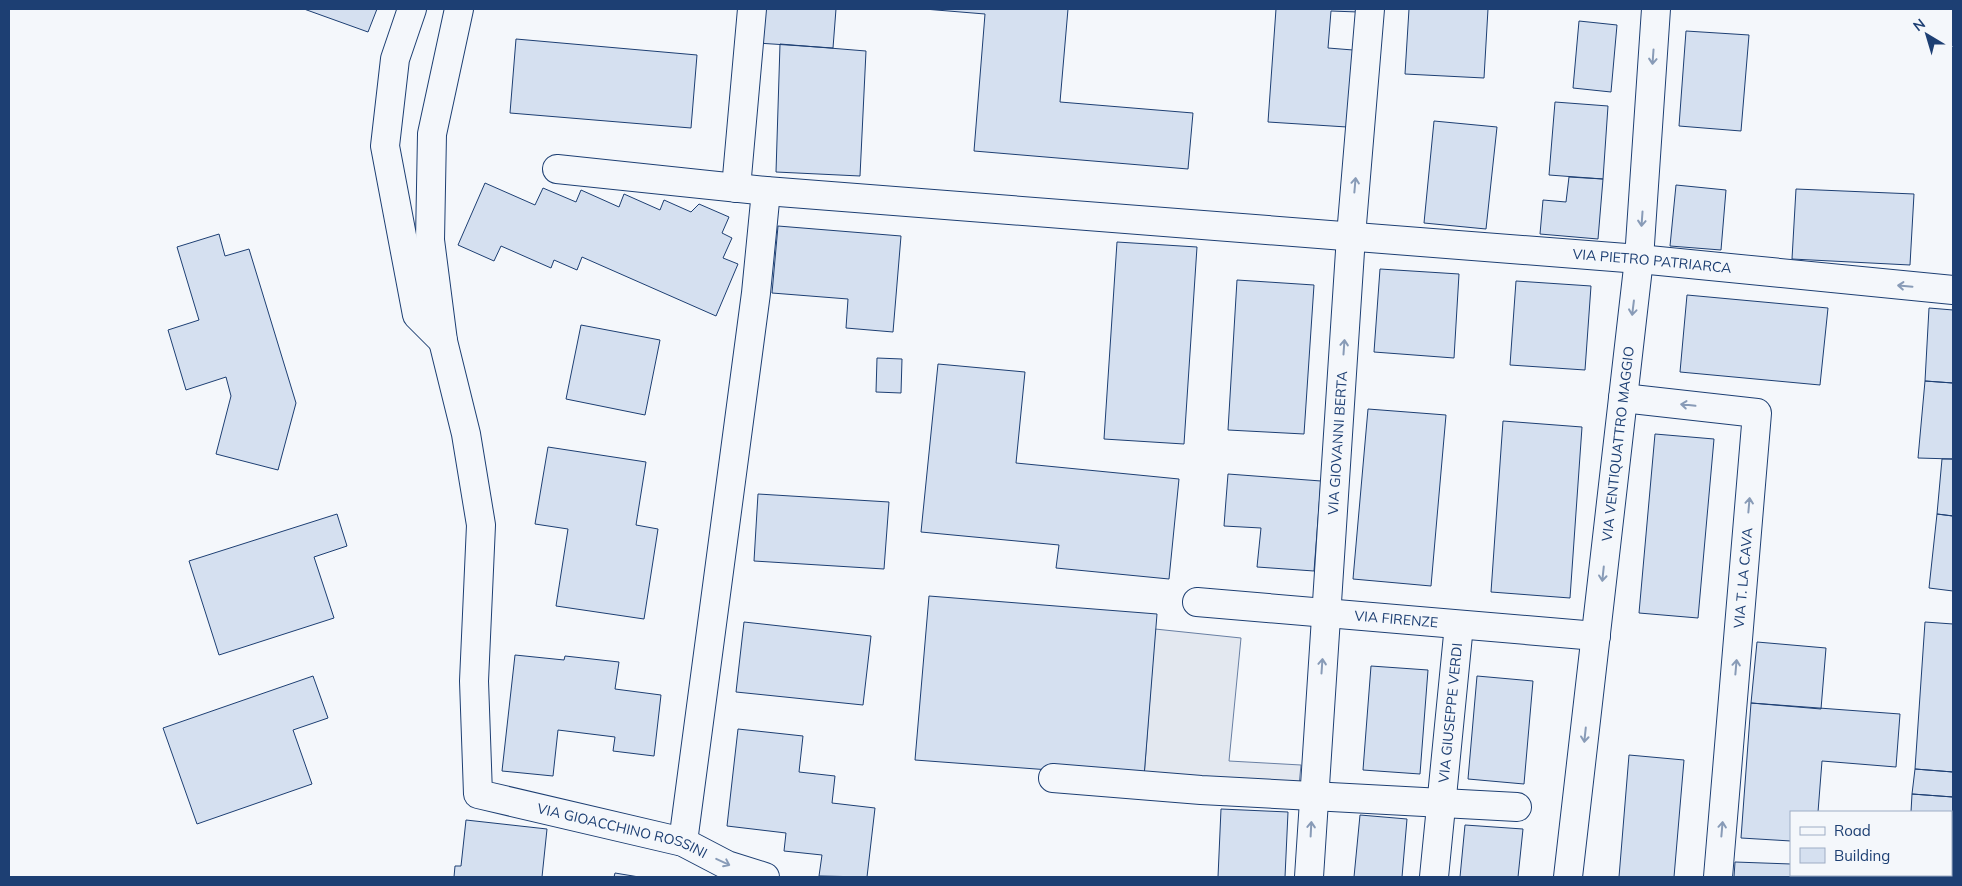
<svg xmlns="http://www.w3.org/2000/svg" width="1962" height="886" font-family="Mulish,sans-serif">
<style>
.parking{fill:#e3e8f0;stroke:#687fa3}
.building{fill:#d5e0f0;stroke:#1d3f73}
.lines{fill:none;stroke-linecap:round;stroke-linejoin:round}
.minor-casing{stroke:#1d3f73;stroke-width:30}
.major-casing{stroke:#1d3f73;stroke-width:30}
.minor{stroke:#f4f7fb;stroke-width:28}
.major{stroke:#f4f7fb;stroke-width:28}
.oneway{stroke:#889bb7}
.labels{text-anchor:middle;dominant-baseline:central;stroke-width:4;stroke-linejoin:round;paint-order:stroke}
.street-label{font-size:14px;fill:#1d3f73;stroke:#f4f7fb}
</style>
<rect width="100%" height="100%" fill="#f4f7fb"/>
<path class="parking" d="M1155,629L1241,638L1229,761L1301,765L1299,785L1144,777Z"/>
<path class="building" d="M304,9H377L368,32Z
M759,9H836L833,48L757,43Z
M924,9H1068L1060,102L1193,113L1188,169L974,151L985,14Z
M1276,9H1358V12L1331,11L1328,48L1353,50L1347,127L1268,122Z
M1409,9H1488L1484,78L1405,74Z
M1579,21L1617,25L1611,92L1573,88Z
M1686,31L1749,35L1741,131L1679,126Z
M516,39L697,55L691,128L510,113Z
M780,44L866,51L860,176L776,172Z
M1555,102L1608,106L1603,179L1549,175Z
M1434,121L1497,127L1486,229L1424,223Z
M1569,177L1603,179L1598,239L1540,234L1543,200L1566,202Z
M485,183L535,205L543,188L576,202L581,190L619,207L624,194L660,210L664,200L691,212L699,204L729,217L722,233L732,238L723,258L738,264L716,316L582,257L577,270L554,260L551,268L501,246L494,261L458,245Z
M1676,185L1726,190L1721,250L1670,246Z
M1796,189L1914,194L1910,265L1792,259Z
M778,226L901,236L893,332L846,328L848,299L772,293Z
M219,234L225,256L249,249L296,403L278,470L216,454L231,396L226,377L186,390L168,330L199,320L177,247Z
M1117,242L1197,247L1184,444L1104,439Z
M1380,269L1459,274L1454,358L1374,352Z
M1237,280L1314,285L1304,434L1228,430Z
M1516,281L1591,286L1585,370L1510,365Z
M1687,295L1828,308L1820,385L1680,372Z
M1929,308L1953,310V383L1925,381Z
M581,325L660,340L645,415L566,399Z
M877,358L902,359L901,393L876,392Z
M938,364L1025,372L1016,463L1179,479L1169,579L1056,568L1059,545L921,532Z
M1925,381L1953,383V459L1918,458Z
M1368,409L1446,415L1431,586L1353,579Z
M1503,421L1582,427L1570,598L1491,592Z
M1655,434L1714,439L1698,618L1639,613Z
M548,447L646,462L636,525L658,529L644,619L556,606L568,529L535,524Z
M1942,459H1953V516L1937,514Z
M1228,474L1321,481L1314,571L1257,567L1261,528L1224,526Z
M758,494L889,502L884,569L754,561Z
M337,514L347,546L314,557L334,618L219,655L189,561Z
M1937,514L1953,516V591L1929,588Z
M929,596L1157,614L1144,777L915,760Z
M744,622L871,636L863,705L736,692Z
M1925,622L1953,624V772L1915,769Z
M1757,642L1826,648L1821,709L1751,703Z
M515,655L564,660L565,656L619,662L615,689L661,695L654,756L613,751L615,737L558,730L553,776L502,771Z
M1371,666L1428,670L1420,774L1363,770Z
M313,676L328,718L293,730L312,784L197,824L163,728Z
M1477,676L1533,681L1524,784L1468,779Z
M1751,703L1900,714L1896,767L1822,761L1818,812H1791V841L1741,838Z
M738,729L803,736L799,772L835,776L832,803L875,808L867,877L819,876L822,855L784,851L786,833L727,826Z
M1629,755L1684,760L1674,877H1619Z
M1915,769L1953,772V797L1912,794Z
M1912,794L1953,797V862L1951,861V812H1911Z
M1221,809L1288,812L1285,877H1218Z
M1360,815L1407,819L1402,877H1354Z
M466,820L547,829L542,877H454L455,866H461Z
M1465,825L1523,829L1518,877H1460Z
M1951,861L1953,862V877H1903V875H1951Z
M1735,862L1791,864V875H1804V877H1734Z
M615,873L639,877H614Z"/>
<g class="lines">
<g class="minor-casing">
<g id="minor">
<path d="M412,9L395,59L385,146L417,315L443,341"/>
<path id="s1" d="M459,9L432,134L430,240L443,341L466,434L481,525L474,681L478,794L683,842L727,865L765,877"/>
<path id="s2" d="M557,169L766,191L1639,259L1953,290"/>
<path d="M736,188L752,9"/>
<path d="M1623,398L1757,413L1718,877"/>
<path id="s3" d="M1197,602L1596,636"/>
<path d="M1053,778L1201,790L1517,807"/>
<path d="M683,842L756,293L766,191"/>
<path id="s4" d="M1309,877L1351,236L1370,9"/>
<path id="s5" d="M1434,877L1459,625"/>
</g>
</g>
<g class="major-casing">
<g id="major">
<path id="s6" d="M1568,877L1639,259L1656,9"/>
</g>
</g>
<use href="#minor" class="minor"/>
<use href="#major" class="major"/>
</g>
<defs><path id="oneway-shaft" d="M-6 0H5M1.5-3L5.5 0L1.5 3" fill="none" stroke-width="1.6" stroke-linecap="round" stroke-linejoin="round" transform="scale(1.25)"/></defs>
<g class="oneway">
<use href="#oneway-shaft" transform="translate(1653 57) rotate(94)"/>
<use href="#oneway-shaft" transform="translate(1355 185) rotate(-85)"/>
<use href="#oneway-shaft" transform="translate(1642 219) rotate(94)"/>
<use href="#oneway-shaft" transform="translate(1905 286) rotate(-175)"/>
<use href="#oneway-shaft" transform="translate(1633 308) rotate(97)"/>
<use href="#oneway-shaft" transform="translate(1344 347) rotate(-86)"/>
<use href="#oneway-shaft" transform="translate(1688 405) rotate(-174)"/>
<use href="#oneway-shaft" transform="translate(1749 505) rotate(-85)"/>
<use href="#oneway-shaft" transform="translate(1603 574) rotate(96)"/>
<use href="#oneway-shaft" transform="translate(1322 666) rotate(-86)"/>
<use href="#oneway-shaft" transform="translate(1736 667) rotate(-85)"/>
<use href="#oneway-shaft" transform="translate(1585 735) rotate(96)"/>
<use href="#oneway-shaft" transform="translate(1311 829) rotate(-87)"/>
<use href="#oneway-shaft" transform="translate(1722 829) rotate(-85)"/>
<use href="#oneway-shaft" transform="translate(723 862) rotate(25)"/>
</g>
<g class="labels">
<g class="street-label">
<text stroke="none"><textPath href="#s2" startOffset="1099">VIA PIETRO PATRIARCA</textPath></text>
<text stroke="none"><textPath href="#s4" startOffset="435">VIA GIOVANNI BERTA</textPath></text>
<text stroke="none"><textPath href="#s6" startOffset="436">VIA VENTIQUATTRO MAGGIO</textPath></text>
<text transform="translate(1743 578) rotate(-85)">VIA T. LA CAVA</text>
<text stroke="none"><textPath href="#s3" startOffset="200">VIA FIRENZE</textPath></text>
<text stroke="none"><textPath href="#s5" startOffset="165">VIA GIUSEPPE VERDI</textPath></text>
<text stroke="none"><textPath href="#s1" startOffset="942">VIA GIOACCHINO ROSSINI</textPath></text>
</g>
</g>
<rect width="1962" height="886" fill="none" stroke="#1d3f73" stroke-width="20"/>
<rect x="1790" y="811" width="162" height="65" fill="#f4f7fb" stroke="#9eadc5"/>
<rect x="1800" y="827" width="25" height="8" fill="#f4f7fb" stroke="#9eadc5"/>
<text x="1834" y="836" font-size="15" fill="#1d3f73">Road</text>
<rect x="1800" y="848" width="25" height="15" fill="#d5e0f0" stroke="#9eadc5"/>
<text x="1834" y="861" font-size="15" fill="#1d3f73">Building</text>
<g transform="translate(1927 35) rotate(322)" stroke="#f4f7fb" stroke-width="4" paint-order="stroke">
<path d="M0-4L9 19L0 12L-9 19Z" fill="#1d3f73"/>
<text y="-8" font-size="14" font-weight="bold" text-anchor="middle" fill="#1d3f73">N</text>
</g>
</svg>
